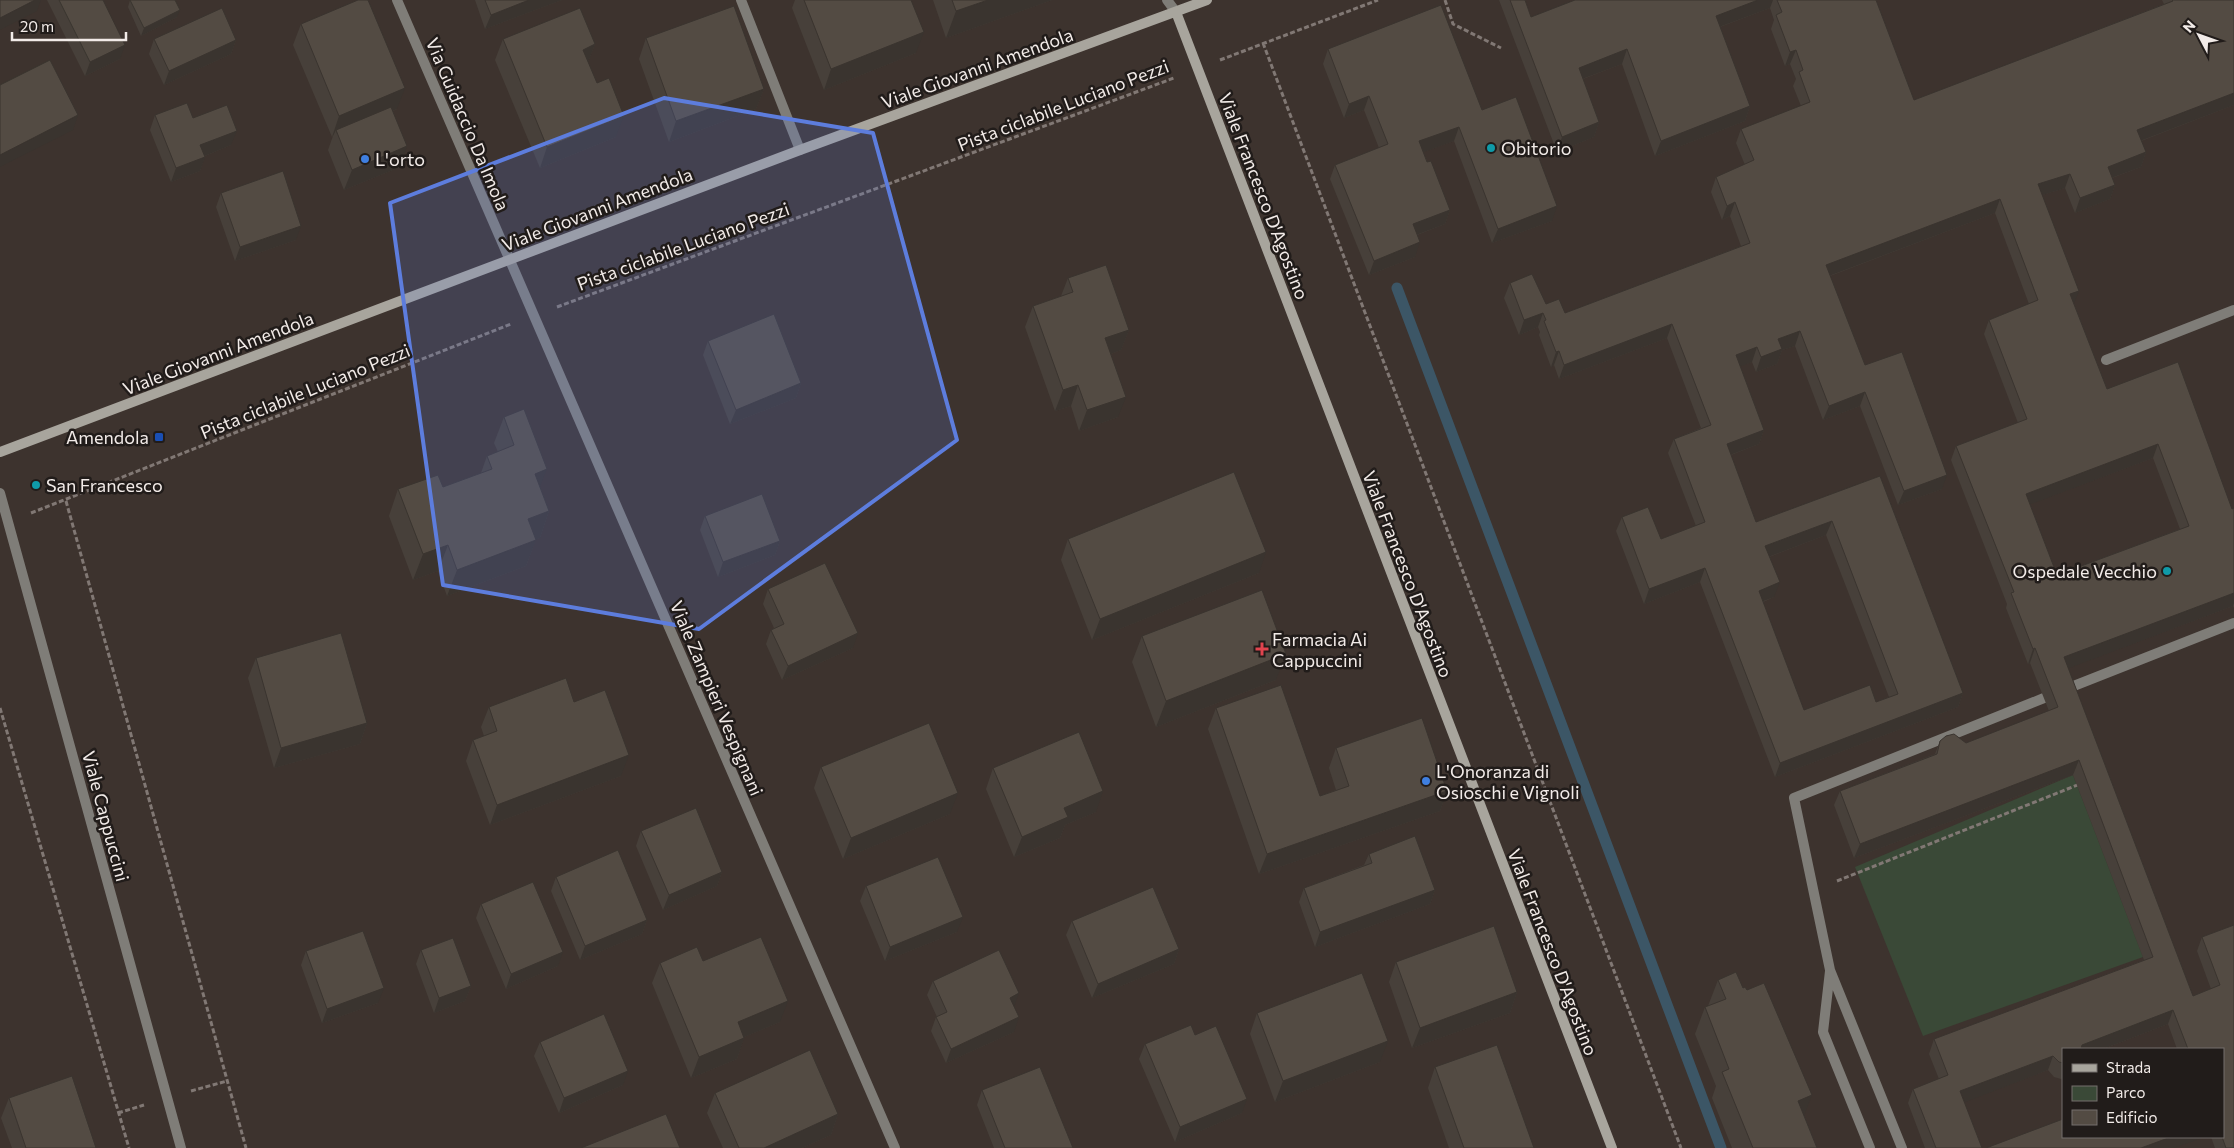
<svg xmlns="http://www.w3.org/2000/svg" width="2234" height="1148" font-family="Commissioner,sans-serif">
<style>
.green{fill:#3a4937}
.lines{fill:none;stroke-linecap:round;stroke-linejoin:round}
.stream{stroke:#3c5666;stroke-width:11}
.path{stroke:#817874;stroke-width:3;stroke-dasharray:5 2.5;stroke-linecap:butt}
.lane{stroke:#7f7d78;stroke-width:10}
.street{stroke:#7f7d78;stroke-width:10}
.secondary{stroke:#a8a59d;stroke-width:10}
.wall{fill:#47403a;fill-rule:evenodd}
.shaded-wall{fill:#3a342f}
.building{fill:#534b43;stroke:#3a342f;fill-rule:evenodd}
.marked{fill:#5d7ddd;fill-opacity:0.2;stroke:#5d7ddd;stroke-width:4;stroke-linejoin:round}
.culture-dot{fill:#0f9aa8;stroke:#211c1a;stroke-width:2}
.shop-dot{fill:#3f7fe0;stroke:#211c1a;stroke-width:2}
.transit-dot{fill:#1a4fb4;stroke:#211c1a;stroke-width:2}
.health-dot{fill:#e0444e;stroke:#211c1a;stroke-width:2}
.labels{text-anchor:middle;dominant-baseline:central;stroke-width:5;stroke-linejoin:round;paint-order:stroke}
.street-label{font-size:18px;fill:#f2ebe8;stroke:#211c1a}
.poi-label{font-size:18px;fill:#f2ebe8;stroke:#211c1a;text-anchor:start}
</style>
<rect width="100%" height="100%" fill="#3d332e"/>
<path class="green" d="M2073,775L2143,957L1923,1036L1855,867Z"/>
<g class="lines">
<path class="stream" d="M1397,288L1721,1148"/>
<path class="path" d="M1445,0L1453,24L1501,48
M1263,43L1681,1148
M1220,60L1378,0
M557,307L1174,78
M66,501L246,1148
M31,513L511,324
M0,708L129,1148
M1837,881L2080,784
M191,1091L227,1081
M118,1113L144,1105"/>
<path class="lane" d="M2106,360L2234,310
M2066,689L2234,623
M1830,971L1823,1032L1870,1148
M1902,1148L1830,970L1794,798L2044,698"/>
<path class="street" d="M397,0L895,1148
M741,0L800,150
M1167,0L1176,12
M0,493L181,1148"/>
<path class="secondary" d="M1176,12L1612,1148
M0,452L800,150L1207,0"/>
</g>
<path class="wall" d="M47,0H103L120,59L85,76Z
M130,0L177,17L141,36L128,7Z
M475,0H562L485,29Z
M795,0H911L916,53L824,90L792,8Z
M933,0H1052L946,38Z
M1499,0H1525L1531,17L1575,0H1876L1914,100L2164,4L2162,0H2234V105L2141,141L2146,152L2141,167L2112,178L2115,185L2110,199L2075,213L2065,188L2042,195L2074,304L2107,389L2232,509L2234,508V608L2233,606L2068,668L2193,996L2211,989L2197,951L2202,937L2234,925V1148H2215L2211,1137H2223V1049H2177L2168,1024L2103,1049H2063V1078L2061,1079L2054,1077L2048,1070L1964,1102L1982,1148H1925L1908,1103L1913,1089L1939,1079L1929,1054L1934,1039L2144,960L2073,775L1854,858L1834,805L1840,791L1935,754L1940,741L1966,743L2049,711L2030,663L2028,664L2006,608L2007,604L1951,460L1956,446L2018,423L1984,334L1989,320L2029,304L1995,213L1830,276L1865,365L1942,489L1898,505L1860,406L1823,420L1795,346L1782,350L1777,364L1756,372L1752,362L1740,366L1764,430L1759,444L1731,455L1756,522L1880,476L1963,693L1958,707L1775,777L1700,582L1644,604L1616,531L1622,517L1661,539L1696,526L1668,453L1674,439L1701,428L1667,338L1559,379L1554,365L1551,367L1539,335L1540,332L1538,327L1519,335L1504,298L1510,283L1546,304L1565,313L1741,246L1730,216L1722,220L1711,192L1716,177L1745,165L1736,143L1741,129L1801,106L1793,86L1796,79L1790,64L1785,66L1771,29L1774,20L1770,8L1720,27L1750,106L1745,121L1655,156L1622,64L1583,79L1599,122L1594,137L1557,152ZM2153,458L2180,529L2057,575L2030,504ZM1826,535L1889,697L1876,702L1804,710L1763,602L1774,597L1769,557Z
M301,24L397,109L393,111L400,167L344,190L328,150L333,136L332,137L293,45Z
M646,38L764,89L756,109L669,142L639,59Z
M154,39L236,40L231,54L164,85L149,54Z
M503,39L595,44L588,62L616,137L540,168L495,60Z
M1328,49L1482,110L1552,221L1492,243L1454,141L1423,152L1450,210L1445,224L1417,235L1415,257L1369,275L1330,179L1335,165L1379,148L1364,110L1344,118L1323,64Z
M155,115L193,118L231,145L205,156L200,171L171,182L150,130Z
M221,193L296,240L235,261L216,207Z
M1068,278L1129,330L1121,350L1111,354L1118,417L1079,431L1071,406L1055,411L1025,327L1033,306L1061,296Z
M708,341L801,383L796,398L730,424L703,355Z
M504,417L540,487L549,511L540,538L536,539L526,566L447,596L438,571L413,580L389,516L398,489L443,487L481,473L487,456L498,452L494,443Z
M705,516L780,541L775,555L718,577L700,530Z
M1068,539L1259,573L1092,640L1061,560Z
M768,589L853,648L782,680L766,644L771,630L774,628L763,604Z
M1142,636L1276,680L1156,727L1132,662Z
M256,658L367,723L360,744L274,768L248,678Z
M574,702L621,776L490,825L466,761L473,740L484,736L481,727L489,707Z
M1216,708L1320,796L1336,790L1329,768L1336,748L1447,791L1440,811L1259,874L1208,729Z
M821,767L950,814L843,859L814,788Z
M993,768L1096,812L1065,825L1060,838L1014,857L986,789Z
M641,831L722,872L717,886L663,910L636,846Z
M1369,854L1435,890L1430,904L1315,947L1299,902L1304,888L1364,865Z
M556,877L647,920L642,934L580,960L551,891Z
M866,886L957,932L885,961L860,901Z
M481,904L558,966L506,989L476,918Z
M1072,921L1179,949L1174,964L1092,998L1066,935Z
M421,950L471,986L465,1001L434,1013L416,964Z
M306,951L378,1003L322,1023L301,965Z
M703,961L780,1022L744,1037L737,1059L691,1078L652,983L660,963Z
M1396,962L1517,992L1510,1013L1412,1048L1389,982Z
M1718,980L1743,988L1804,1116L1817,1148H1732L1712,1098L1716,1086L1695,1034L1705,1007L1708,1006Z
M933,981L1014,1007V1032L946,1063L931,1031L936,1017H937L927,995Z
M1257,1013L1380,1062L1275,1102L1250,1034Z
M540,1042L623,1085L559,1113L534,1056Z
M1145,1044L1242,1113L1175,1142L1139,1059Z
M1435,1067L1534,1148H1449L1428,1088Z
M982,1090L1073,1148H994L977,1105Z
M715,1093L838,1114L831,1135L802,1148H723L707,1113Z
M9,1098L96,1148H12L1,1118Z"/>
<path class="shaded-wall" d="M35,0H41L37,11L0,30V18Z
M529,0H562L485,29L491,15Z
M988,0H1052L946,38L956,11Z
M1758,0H1773L1770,8L1711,30L1716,16Z
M180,10L177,17L141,36L144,28Z
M924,32L916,53L824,90L831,69Z
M236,40L231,54L164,85L169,71Z
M595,44L587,65L583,50Z
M125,45L120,59L85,76L90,62Z
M1627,49L1622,64L1574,82L1579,68Z
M1796,50L1790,64L1785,66L1790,52Z
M405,88L397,109L337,134L336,130L333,136L332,137L339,116Z
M764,89L756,109L669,142L676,121Z
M2234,93V105L2132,144L2137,130Z
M1369,96L1364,110L1344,118L1349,104Z
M1750,106L1745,121L1655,156L1661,141Z
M78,115L73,130L0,167V155Z
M624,116L616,137L540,168L547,147Z
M1599,122L1594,137L1557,152L1562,137Z
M1459,127L1454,141L1413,156L1419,141Z
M237,131L231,145L195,160L200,145Z
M407,146L400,167L344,190L352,170Z
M2146,152L2141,167L2103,181L2108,167Z
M205,157L200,171L171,182L176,168Z
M2070,174L2065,188L2033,198L2038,184Z
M2115,185L2110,199L2075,213L2080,198Z
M2000,199L1995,213L1821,279L1826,265Z
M1735,202L1730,216L1722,220L1727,206Z
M1557,206L1552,221L1492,243L1498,229Z
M1450,210L1445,224L1408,238L1413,224Z
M301,226L296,240L235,261L240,247Z
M1420,242L1415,257L1369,275L1374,261Z
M2079,291L2073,306L2070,294Z
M1543,313L1538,327L1519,335L1524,320Z
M1672,324L1667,338L1559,379L1564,365Z
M1129,330L1121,350L1098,359L1105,338Z
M1800,331L1795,346L1782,350L1777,364L1756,372L1761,357L1778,339Z
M1757,347L1752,362L1731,370L1736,355Z
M1559,351L1554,365L1551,367L1556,352Z
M801,383L796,398L730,424L736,410Z
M1078,385L1071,406L1055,411L1063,390Z
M1865,392L1860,406L1823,420L1829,406Z
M1126,397L1118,417L1079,431L1087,410Z
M1764,430L1759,444L1722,458L1727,444Z
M2158,444L2153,458L2021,508L2026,494Z
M547,469L537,495L535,474Z
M1947,475L1942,489L1898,505L1904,491Z
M549,511L540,538L519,546L528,519Z
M1832,521L1826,535L1760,560L1765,546Z
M536,540L526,566L447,596L457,570Z
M780,541L775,555L718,577L723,562Z
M448,545L438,571L413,580L423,554Z
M1266,552L1259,573L1092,640L1100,619Z
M1705,568L1700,582L1644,604L1649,589Z
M1780,582L1774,597L1753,605L1759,591Z
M2234,593V603L2233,606L2059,672L2064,657Z
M858,633L853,648L782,680L788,666Z
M2035,648L2030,663L2028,664L2033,649Z
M1286,654L1276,680L1156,727L1166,701Z
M1963,693L1958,707L1775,777L1780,763Z
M367,723L360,744L274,768L281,748Z
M629,755L621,776L490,825L497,805Z
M2079,760L2073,775L1854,858L1860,844Z
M1103,791L1096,812L1065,825L1060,838L1014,857L1022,837L1064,808Z
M1447,791L1440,811L1259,874L1267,854Z
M958,793L950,814L843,859L851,838Z
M722,872L717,886L663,910L669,895Z
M1435,890L1430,904L1315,947L1320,932Z
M963,917L957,932L885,961L890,947Z
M647,920L642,934L580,960L585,946Z
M1179,949L1174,964L1092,998L1098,984Z
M563,952L558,966L506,989L511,974Z
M471,986L465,1001L434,1013L439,998Z
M384,988L378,1003L322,1023L327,1009Z
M1517,992L1510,1013L1412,1048L1420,1028Z
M1019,993L1014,1007L1010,998Z
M788,1001L780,1022L730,1043L738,1022Z
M2173,1010L2168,1024L2103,1049H2080L2082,1045Z
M1019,1017L1014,1032L946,1063L951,1049Z
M744,1038L737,1059L691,1078L699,1057Z
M1388,1041L1380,1062L1275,1102L1283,1081Z
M2053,1056L2048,1070L1955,1106L1960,1091Z
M628,1071L623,1085L559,1113L564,1098Z
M1812,1095L1802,1121L1798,1101Z
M1247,1099L1242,1113L1175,1142L1180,1127Z
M838,1114L831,1135L802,1148H764Z
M2171,1137H2205L2174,1148H2141Z"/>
<path class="building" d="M0,0H35L0,18Z
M59,0H103L125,45L90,62Z
M130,0H175L180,10L144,28Z
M358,0H368L405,88L339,116L301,24Z
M485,0H529L491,15Z
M804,0H911L924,32L831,69Z
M952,0H988L956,11Z
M1510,0H1525L1531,17L1575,0H1758L1716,16L1750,106L1661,141L1627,49L1579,68L1599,122L1562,137Z
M1777,0H1876L1914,100L2173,1L2172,0H2234V93L2137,130L2146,152L2108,167L2115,185L2080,198L2070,174L2038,184L2079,291L2070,294L2107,389L2178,362L2232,509L2234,508V593L2064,657L2193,996L2220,985L2202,937L2234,925V1148H2226L2222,1137H2223V1049H2188L2173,1010L2082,1045L2081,1049H2063V1063L2059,1062L2053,1056L1960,1091L1982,1148H1936L1913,1089L1948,1075L1934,1039L2153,957L2079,760L1860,844L1840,791L1937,754L1940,741L1946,736L1954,734L1966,743L2058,707L2035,648L2033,649L2011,593L2014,592L1956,446L2027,419L1989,320L2038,300L2000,199L1826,265L1865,365L1902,352L1947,475L1904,491L1865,392L1829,406L1800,331L1778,339L1782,349L1761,357L1757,347L1736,355L1764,430L1727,444L1756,522L1880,476L1963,693L1780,763L1705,568L1649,589L1622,517L1648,507L1661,539L1705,522L1674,439L1711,425L1672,324L1564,365L1559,351L1556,352L1544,321L1546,320L1543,313L1524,320L1510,283L1532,274L1546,304L1559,299L1565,313L1750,243L1735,202L1727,206L1716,177L1754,160L1741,129L1810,102L1799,72L1803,70L1796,50L1790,52L1776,15L1782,12ZM2158,444L2189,526L2057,575L2026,494ZM1832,521L1898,694L1876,702L1870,685L1804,710L1759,591L1780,582L1765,546Z
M1441,5L1482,110L1516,97L1557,206L1498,229L1459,127L1419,141L1427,162L1431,161L1450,210L1413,224L1420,242L1374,261L1335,165L1388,144L1369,96L1349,104L1328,49Z
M734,6L764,89L676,121L646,38Z
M222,8L236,40L169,71L154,39Z
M580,8L595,44L583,50L597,83L609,78L624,116L547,147L503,39Z
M50,60L78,115L0,155V85Z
M187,103L193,118L227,105L237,131L200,145L205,157L176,168L155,115Z
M391,107L407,146L352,170L336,130Z
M283,171L301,226L240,247L221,193Z
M1106,265L1129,330L1105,338L1126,397L1087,410L1078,385L1063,390L1033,306L1073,292L1068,278Z
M774,314L801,383L736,410L708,341Z
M524,409L547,469L535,474L549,511L528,519L536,540L457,570L448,545L423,554L398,489L438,475L443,487L492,469L487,456L514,445L504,417Z
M1234,472L1266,552L1100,619L1068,539Z
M762,494L780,541L723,562L705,516Z
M825,563L858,633L788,666L771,630L784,624L768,589Z
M1262,590L1286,654L1166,701L1142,636Z
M341,633L367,723L281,748L256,658Z
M566,678L574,702L605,690L629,755L497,805L473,740L497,731L489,707Z
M1281,685L1320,796L1349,786L1336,748L1422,718L1447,791L1267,854L1216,708Z
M929,723L958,793L851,838L821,767Z
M1079,732L1103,791L1064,808L1068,817L1022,837L993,768Z
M696,808L722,872L669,895L641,831Z
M1415,836L1435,890L1320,932L1304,888L1372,863L1369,854Z
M618,850L647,920L585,946L556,877Z
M938,857L963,917L890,947L866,886Z
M533,882L563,952L511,974L481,904Z
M1153,887L1179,949L1098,984L1072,921Z
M1494,926L1517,992L1420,1028L1396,962Z
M363,931L384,988L327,1009L306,951Z
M761,937L788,1001L738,1022L744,1038L699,1057L660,963L697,947L703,961Z
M453,938L471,986L439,998L421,950Z
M999,950L1019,993L1010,998L1019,1017L951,1049L936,1017L947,1012L933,981Z
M1736,972L1743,988L1745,987L1747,990L1764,983L1812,1095L1798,1101L1817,1148H1753L1722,1072L1729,1069L1705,1007L1726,999L1718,980Z
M1362,973L1388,1041L1283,1081L1257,1013Z
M604,1014L628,1071L564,1098L540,1042Z
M1191,1025L1195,1035L1216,1026L1247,1099L1180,1127L1145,1044Z
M1497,1045L1534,1148H1464L1435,1067Z
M810,1050L838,1114L764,1148H739L715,1093Z
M1040,1067L1073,1148H1005L982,1090Z
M72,1076L96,1148H26L9,1098Z
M666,1114L680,1148H581Z
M2063,1119V1137H2171L2141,1148H1986Z"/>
<path class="marked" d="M664,98L873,133L957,440L699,629L443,585L390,203Z"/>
<g class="culture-dot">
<circle cx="1491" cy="148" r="5"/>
<circle cx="36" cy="485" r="5"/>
<circle cx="2167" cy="571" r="5"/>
</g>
<g class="shop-dot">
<circle cx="365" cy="159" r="5"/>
<circle cx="1426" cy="781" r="5"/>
</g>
<rect class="transit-dot" x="154" y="432" width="10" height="10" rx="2.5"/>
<path class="health-dot" d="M1259.5 641.5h5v5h5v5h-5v5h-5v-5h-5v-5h5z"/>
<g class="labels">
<g class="street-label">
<text transform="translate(977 68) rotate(-20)">Viale Giovanni Amendola</text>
<text transform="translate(1063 105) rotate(-21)">Pista ciclabile Luciano Pezzi</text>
<text transform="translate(468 124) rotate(67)">Via Guidaccio Da Imola</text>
<text transform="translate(1264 196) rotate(69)">Viale Francesco D'Agostino</text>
<text transform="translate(597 209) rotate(-21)">Viale Giovanni Amendola</text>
<text transform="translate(683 246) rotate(-20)">Pista ciclabile Luciano Pezzi</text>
<text transform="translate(218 353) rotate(-21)">Viale Giovanni Amendola</text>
<text transform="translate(305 391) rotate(-22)">Pista ciclabile Luciano Pezzi</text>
<text transform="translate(1408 574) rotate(69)">Viale Francesco D'Agostino</text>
<text transform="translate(717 698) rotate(67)">Viale Zampieri Vespignani</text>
<text transform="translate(106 816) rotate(75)">Viale Cappuccini</text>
<text transform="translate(1553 952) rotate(69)">Viale Francesco D'Agostino</text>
</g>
<g class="poi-label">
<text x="1501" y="148">Obitorio</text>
<text x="375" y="159">L'orto</text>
<text x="149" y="437" text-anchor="end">Amendola</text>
<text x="46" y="485">San Francesco</text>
<text x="2157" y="571" text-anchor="end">Ospedale Vecchio</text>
<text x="1272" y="639">Farmacia Ai<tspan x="1272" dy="21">Cappuccini</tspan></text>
<text x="1436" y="771">L'Onoranza di<tspan x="1436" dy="21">Osioschi e Vignoli</tspan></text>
</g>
</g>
<rect x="2062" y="1048" width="162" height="90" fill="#211c1a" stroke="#756f6c"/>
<rect x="2072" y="1064" width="25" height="8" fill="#a8a59d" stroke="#756f6c"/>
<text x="2106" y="1073" font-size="15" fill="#f2ebe8">Strada</text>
<rect x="2072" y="1086" width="25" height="15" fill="#3a4937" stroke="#756f6c"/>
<text x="2106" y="1098" font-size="15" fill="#f2ebe8">Parco</text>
<rect x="2072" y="1110" width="25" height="15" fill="#534b43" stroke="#756f6c"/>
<text x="2106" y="1123" font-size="15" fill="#f2ebe8">Edificio</text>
<g transform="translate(2199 35) rotate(311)" stroke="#211c1a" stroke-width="4" paint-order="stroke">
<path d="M0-4L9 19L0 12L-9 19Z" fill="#f2ebe8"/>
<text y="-8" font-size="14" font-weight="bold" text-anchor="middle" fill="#f2ebe8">N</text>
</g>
<path d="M12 32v8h114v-8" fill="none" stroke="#f2ebe8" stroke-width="2.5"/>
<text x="20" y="32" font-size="15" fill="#f2ebe8" stroke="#211c1a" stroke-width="4" paint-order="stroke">20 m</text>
</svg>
